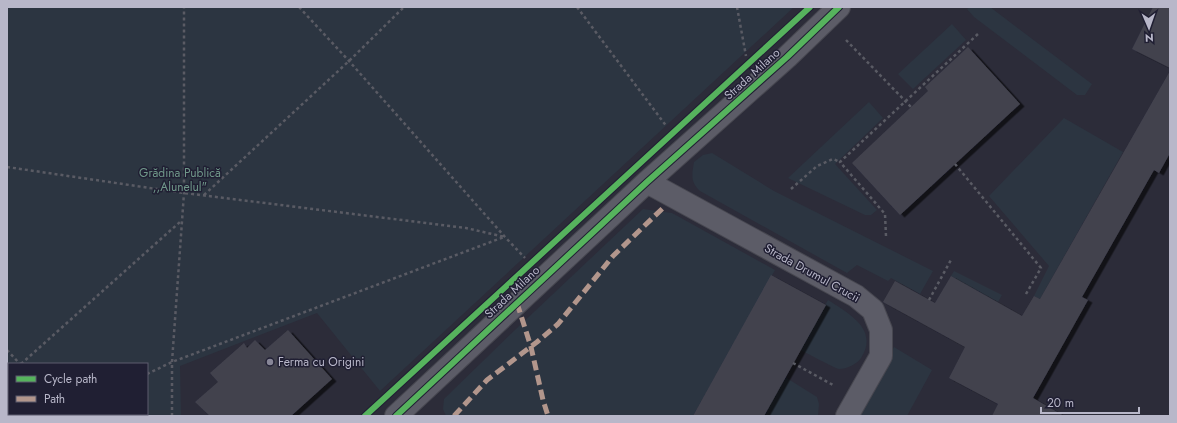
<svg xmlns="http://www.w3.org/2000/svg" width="1177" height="423" font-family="Jost,sans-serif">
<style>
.green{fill:#2c3541;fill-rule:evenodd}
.building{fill:#42424e;filter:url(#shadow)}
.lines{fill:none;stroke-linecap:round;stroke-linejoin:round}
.minor-casing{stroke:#474750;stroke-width:24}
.path{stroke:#5a5b64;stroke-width:2.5;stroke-dasharray:3 3;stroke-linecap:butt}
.minor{stroke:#5c5c67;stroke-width:22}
.quiet{stroke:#b2968c;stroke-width:5;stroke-dasharray:10 5;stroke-linecap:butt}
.cycleway-casing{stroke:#201f33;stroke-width:8}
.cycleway{stroke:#56b35d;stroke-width:6}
.poi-dot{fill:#878697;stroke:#201f33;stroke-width:1.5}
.labels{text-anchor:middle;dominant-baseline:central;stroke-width:3;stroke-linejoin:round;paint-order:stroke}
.street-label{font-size:12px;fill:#b8b7c9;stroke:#201f33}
.park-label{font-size:12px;fill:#70988a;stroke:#201f33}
.poi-label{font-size:12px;fill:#b8b7c9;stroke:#201f33;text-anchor:start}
</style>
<defs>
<filter id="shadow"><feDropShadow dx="4.5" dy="2.5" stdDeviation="0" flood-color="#0009"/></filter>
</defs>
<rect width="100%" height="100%" fill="#2c2c39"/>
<path class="green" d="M7,7H794L380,391L317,313L180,366L181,416H7ZM9,364H147V414H9Z
M970,7H990L1092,84L1085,95H1077L974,17L967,9Z
M952,24L966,40L913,89L898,74Z
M869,102L883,118L835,164L877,210L871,215H865L788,178Z
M1064,118L1123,152L1040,299L1034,296L1049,266L989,196Z
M712,153L774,191L933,271L920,294L891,278L888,281L857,265L847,273L700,191C690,182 692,174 694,162L703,155Z
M643,209L672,213L775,270L693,416H446L443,409L444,399L516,329Z
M954,271L1002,295L998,302L951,276Z
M828,300C850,314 879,330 861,358C857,364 847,369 839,369C834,368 807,353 800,350Z
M894,347L932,370L907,416H859V413Z
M785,377L817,397L819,404L818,416H764Z"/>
<path class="building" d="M1153,7H1170V68L1132,49Z
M968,47L1020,104L900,215L852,163L928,91L925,87Z
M1170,71V153L1159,173L1154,170L1082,297L1088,300L1033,398L1064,416H992L998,404L949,378L965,347L883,302L895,281L935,303L951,276L1022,316L1034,296L1040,299Z
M771,275L826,305L764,416H693Z
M288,330L332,379L291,416H210L195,402L218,382L210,373L244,343L247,348L255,340L265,350Z"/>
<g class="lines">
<g class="minor-casing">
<path id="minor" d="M647,182L856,296L873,310L881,330V356L847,416
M396,416L647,182L787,57L839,7"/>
</g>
<path class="path" d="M299,7L349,61L505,237L525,258
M577,7L667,127
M737,7L746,56
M846,40L911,107
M955,164L1041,268L1026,294
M7,167L184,193L466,228L505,237
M791,189L817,166L833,159L840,162
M204,195L349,61L404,7
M886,236L885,214L840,162L979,33
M929,300L952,258
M7,350L20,364
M793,363L833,385
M21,364L181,221
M147,374L172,362L504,237
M7,385L9,382
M65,414L67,416
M56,416L61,414
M172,416V362L184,193V7"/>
<use href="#minor" class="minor"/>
<path class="quiet" d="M517,303L531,347L543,400L548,416
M454,416L487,380L537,342L558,324L613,256L663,208"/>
<g class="cycleway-casing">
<path id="cycleway" d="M365,416L810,7
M396,416L647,182L787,57L839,7"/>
</g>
<use href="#cycleway" class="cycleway"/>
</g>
<circle class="poi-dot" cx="270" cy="362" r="4"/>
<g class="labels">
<g class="street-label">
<text transform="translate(752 74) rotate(-42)">Strada Milano</text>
<text transform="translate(812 273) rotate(29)">Strada Drumul Crucii</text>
<text transform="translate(512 292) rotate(-43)">Strada Milano</text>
</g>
<g class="park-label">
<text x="180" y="173">Grădina Publică<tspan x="180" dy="14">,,Alunelul"</tspan></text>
</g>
<g class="poi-label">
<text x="278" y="362">Ferma cu Origini</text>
</g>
</g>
<rect width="1177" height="423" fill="none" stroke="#b8b7c9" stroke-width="16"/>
<rect x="8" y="363" width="140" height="52" fill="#201f33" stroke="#5d5c6f"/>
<rect x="16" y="376" width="20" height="6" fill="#56b35d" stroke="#5d5c6f"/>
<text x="44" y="383" font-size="12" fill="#b8b7c9">Cycle path</text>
<rect x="16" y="396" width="20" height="6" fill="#b2968c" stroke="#5d5c6f"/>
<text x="44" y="403" font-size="12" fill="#b8b7c9">Path</text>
<g transform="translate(1149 28) rotate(178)" stroke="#201f33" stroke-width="3" paint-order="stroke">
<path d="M0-3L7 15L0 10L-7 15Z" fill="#b8b7c9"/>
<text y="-6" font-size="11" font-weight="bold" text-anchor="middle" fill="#b8b7c9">N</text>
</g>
<path d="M1041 407v6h98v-6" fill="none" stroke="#b8b7c9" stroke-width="2"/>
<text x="1047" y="407" font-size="12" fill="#b8b7c9" stroke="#201f33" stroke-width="3" paint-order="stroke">20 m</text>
</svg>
